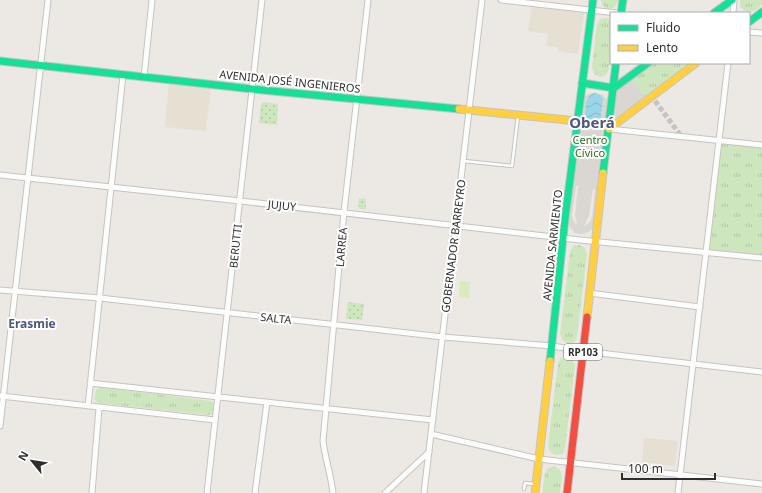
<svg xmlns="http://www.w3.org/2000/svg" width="762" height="493" font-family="'Noto Sans',sans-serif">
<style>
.education{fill:#e6e0d3}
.grass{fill:url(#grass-dots)}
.park{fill:url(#park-tufts)}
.pitch{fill:#d9eabb}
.plaza{fill:#dad6d2;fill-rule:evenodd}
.water{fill:url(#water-waves)}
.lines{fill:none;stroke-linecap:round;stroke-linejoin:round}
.street-tunnel{stroke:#c6c3c0;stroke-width:5;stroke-dasharray:5 2.5;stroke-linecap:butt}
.lane-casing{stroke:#c5c4c5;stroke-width:4.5}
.street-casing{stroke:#c5c4c5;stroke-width:7}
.fast-casing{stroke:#c5c4c5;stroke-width:9}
.slow-casing{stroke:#c5c4c5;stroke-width:9}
.jam-casing{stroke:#c5c4c5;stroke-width:9}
.lane{stroke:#fcfcfb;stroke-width:2.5}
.street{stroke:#fcfcfb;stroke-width:5}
.fast{stroke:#16e098;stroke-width:7}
.slow{stroke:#ffcf43;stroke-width:7}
.jam{stroke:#f24e42;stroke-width:7}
.labels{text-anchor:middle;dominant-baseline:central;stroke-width:4;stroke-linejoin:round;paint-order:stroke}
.shield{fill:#fff;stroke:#6d6d6d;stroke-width:1}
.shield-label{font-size:10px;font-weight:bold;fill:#2e2e2e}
.street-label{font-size:11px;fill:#2e2e2e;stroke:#fff}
.park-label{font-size:11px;fill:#2c6e1b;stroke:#fff}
.neighbourhood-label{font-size:12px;font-weight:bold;fill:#4d5680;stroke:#fff}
.district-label{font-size:15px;font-weight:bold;fill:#4d5680;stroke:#fff}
</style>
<defs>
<pattern id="grass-dots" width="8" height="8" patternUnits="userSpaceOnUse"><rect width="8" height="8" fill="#cee6be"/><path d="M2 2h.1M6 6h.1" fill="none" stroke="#b1c6a4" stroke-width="1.8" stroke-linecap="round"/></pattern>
<pattern id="park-tufts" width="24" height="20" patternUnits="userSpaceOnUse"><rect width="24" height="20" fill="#cee6be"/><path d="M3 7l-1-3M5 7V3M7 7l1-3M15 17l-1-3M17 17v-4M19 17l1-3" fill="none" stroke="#b1c6a4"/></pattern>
<pattern id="water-waves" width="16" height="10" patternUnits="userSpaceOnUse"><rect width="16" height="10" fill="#99d6ec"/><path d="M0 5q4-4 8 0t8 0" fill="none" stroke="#84b8cb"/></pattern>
</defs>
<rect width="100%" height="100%" fill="#ece8e4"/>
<path class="education" d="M532,6L584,13L578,54L558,51V47L546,46L548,34L528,31Z
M169,82L211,86L206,131L165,127Z
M644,438L678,441L675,466L642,462Z"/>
<path class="grass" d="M264,102L278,104L277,125L259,123L261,104Z
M359,198L366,199V209H360L358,206Z
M348,302L364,304L362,320L346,319Z"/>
<path class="park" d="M601,0H619L615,7L608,9L603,6Z
M740,0H762V5C753,12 750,15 740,7Z
M607,18L611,21C611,38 615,60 606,75L600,77L594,74L592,67L597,25L600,19Z
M653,63H688L631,107L619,90Z
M719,141L762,145V258L705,253Z
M579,245L585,248L587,255L577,336L575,342L568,344L563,340L560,334L570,252L573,246Z
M567,356L573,360L575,366L565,448L563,454L556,455L550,452L548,446L558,363L561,358Z
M100,387L211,401L214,404L213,413L209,415L98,403L94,399L96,390Z
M554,466L560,470L562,476L560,493H542L545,473L548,468Z"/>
<path class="pitch" d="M460,281L470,282L469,298L459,297Z"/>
<path class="plaza" d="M631,80L645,96L612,121L616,92Z
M595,93L603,95L608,101L594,227L590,231L586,233L580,234L575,233L571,229L569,225L568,220L582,99L588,94ZM576,186H578L575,214L577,225L575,223L573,219L572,214ZM593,189H595L592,217L590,222L584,226L589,216Z"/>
<path class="water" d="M595,93L600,95L603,99L600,122L585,120C586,110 584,95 595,93Z"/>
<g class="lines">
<path class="street-tunnel" d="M655,101L681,136"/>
<g class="lane-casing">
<path id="lane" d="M464,161L512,166L518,116
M524,489L525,483L534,484"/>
</g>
<g class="street-casing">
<path id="street" d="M501,0L617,13
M733,13L734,0
M749,32L762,33
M144,77L152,0
M609,129L762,145
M0,175L240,201L580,240L762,258
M0,290L100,298L443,337L552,346L583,351L762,372
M589,293L700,307
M90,383L433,420
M1,396L215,420
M88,406L123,75
M0,426L48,0
M431,434L539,459L762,484
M92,493L99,408
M207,493L262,0
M255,493L267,402
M333,493C331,475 325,458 323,441L344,212L368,0
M385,493L429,452
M424,493L482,0
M678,493L728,63"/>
</g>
<g class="fast-casing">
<path id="fast" d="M621,13L623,0
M714,13L732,0
M749,22L762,12
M0,61L252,89L459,109
M582,83L614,88L648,63
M603,173L616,63
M550,361L565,219L593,0"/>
</g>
<g class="slow-casing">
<path id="slow" d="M459,109L577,121
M609,129L696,63
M587,317L603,173
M535,493L550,361"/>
</g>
<g class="jam-casing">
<path id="jam" d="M567,493L587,317"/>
</g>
<use href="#lane" class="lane"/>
<use href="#street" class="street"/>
<use href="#fast" class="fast"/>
<use href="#slow" class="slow"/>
<use href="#jam" class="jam"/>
</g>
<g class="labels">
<rect class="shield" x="564" y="344" width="38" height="16" rx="3"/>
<g class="shield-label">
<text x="583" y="352">RP103</text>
</g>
<g class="street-label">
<text transform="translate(290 81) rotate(6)">AVENIDA JOSÉ INGENIEROS</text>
<text transform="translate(282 205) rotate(6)">JUJUY</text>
<text transform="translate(552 245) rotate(-84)">AVENIDA SARMIENTO</text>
<text transform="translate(235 246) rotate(-84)">BERUTTI</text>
<text transform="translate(453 246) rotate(-83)">GOBERNADOR BARREYRO</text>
<text transform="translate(341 247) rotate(-85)">LARREA</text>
<text transform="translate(276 318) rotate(6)">SALTA</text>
</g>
<g class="park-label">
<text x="590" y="139">Centro<tspan x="590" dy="13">Cívico</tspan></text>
</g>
<g class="neighbourhood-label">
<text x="32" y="323">Erasmie</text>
</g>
<g class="district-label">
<text x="592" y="122">Oberá</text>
</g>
</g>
<rect x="610" y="12" width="140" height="52" fill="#ffffff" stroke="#ababab"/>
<rect x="618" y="25" width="20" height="6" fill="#16e098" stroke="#ababab"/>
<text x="646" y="32" font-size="12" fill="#2e2e2e">Fluido</text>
<rect x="618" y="45" width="20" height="6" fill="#ffcf43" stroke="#ababab"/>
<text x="646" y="52" font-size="12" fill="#2e2e2e">Lento</text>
<g transform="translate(32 461) rotate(300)" stroke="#ffffff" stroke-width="3" paint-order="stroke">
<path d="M0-3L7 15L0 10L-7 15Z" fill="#2e2e2e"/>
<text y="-6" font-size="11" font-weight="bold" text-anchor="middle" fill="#2e2e2e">N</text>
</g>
<path d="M622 473v6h93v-6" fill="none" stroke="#2e2e2e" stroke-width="2"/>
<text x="628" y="473" font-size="12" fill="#2e2e2e" stroke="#ffffff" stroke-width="3" paint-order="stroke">100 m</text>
</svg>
